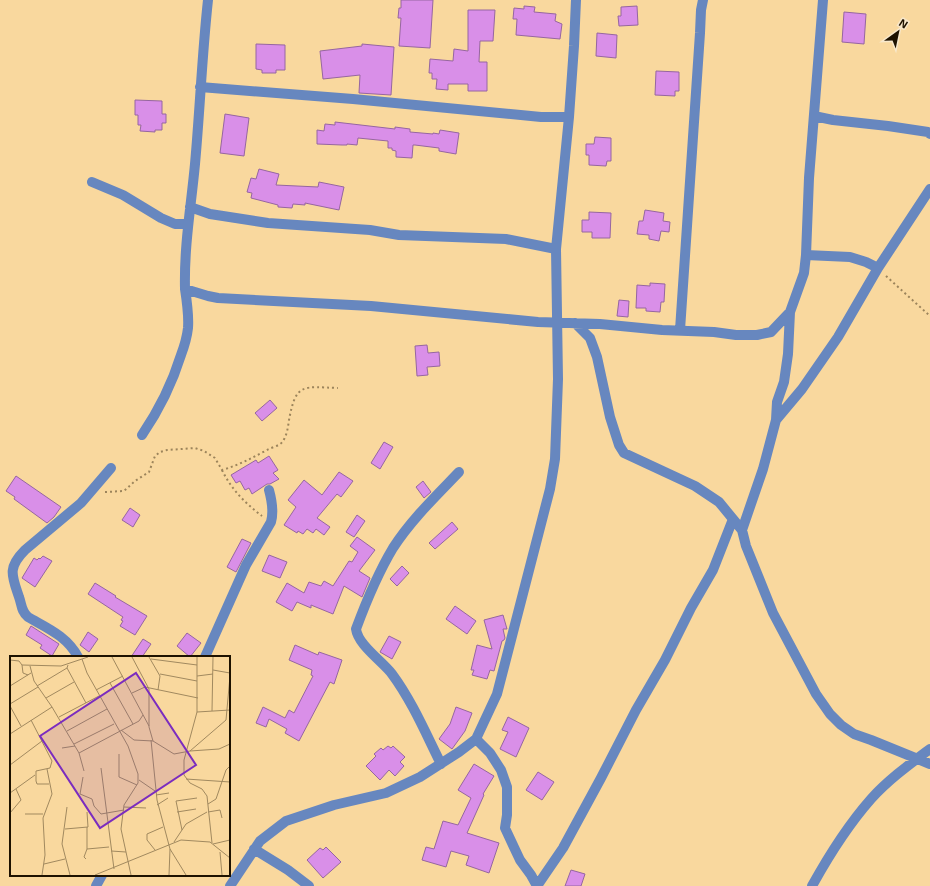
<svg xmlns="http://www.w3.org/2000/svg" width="930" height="886" font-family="'Exo 2',sans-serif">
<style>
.building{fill:#d98fe8;stroke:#9666a0}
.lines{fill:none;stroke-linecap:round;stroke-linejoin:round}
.path{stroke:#9c845b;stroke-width:2;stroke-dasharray:2 3;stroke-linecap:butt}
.minor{stroke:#6787bf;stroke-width:10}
.inset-road{fill:none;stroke:#a1895f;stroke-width:1}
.view{fill:#7b2cbf;fill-opacity:0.15;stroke:#7b2cbf;stroke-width:2}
.inset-edge{fill:none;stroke:#1e1200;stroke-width:2}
</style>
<rect width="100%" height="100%" fill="#f9d89e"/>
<path class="building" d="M401,0H433L430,48L399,46L401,18H398L399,8H401Z
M524,6L535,7L534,12L556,14L555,21L562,24L560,39L516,35L517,19H513L514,8L524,9Z
M637,6L638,25L619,26L618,16H621V7Z
M468,10H495L493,41H480L479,62H487V91H468V84H448V90L436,89L437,79H432V73H429L430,59L453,61L454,49L468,51Z
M844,12L866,14L864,44L842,42Z
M597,33L617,35L616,58L596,56Z
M256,44L285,45V70H276V73H262V70L256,69Z
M362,44L394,47L391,95L359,93L360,75L323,79L320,51L362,46Z
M656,71L679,72V91H675V96L655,95Z
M135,100L162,101V114H166V123H162V130H155V132L140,131L141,125H138V115H135Z
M225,114L249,118L244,156L220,153Z
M335,122L395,129V127L410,129V132L433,134V133L439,134L440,130L459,133L456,154L439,151V148L415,145H413L412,158L396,157V151L392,150V148H388V141L358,138L357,145L347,144V145H342L317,144V130L324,131L325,124L335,125Z
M595,137L611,138V161H607L606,166L589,165V155H586V144H594Z
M259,169L279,174L276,185L318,187L319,182L344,187L339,210L305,203V205L293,204L292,208L278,207V205L251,198L252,193L247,192L251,178L256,179Z
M645,210L664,213L663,221L670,222L669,232L661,231L659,241L649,239V235L637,234L639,221H643Z
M589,212L611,213L610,238H592V232H582V220H589Z
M650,283L665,284L664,302H661L660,312L646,311V308H636L637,285L650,286Z
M619,300L629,301L628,317L617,316Z
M427,345L428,353L439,352L440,366L427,367L428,375L417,376L415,346Z
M270,400L277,408L262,421L255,413Z
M384,442L393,447L380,469L371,463Z
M269,456L278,470L273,473L279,479L270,484H267L252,494L249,488L245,490L240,481L236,483L231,475L256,460L258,463Z
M339,472L353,481L341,497L337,494L317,518L330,527L324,535L316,529L313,533L307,529L303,534L298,531L297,533L284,525L296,507L288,500L304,480L322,495Z
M16,476L61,507L54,517L47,523L14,499L15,497L6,491Z
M423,481L431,492L424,498L416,487Z
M130,508L140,515L133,527L122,520Z
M357,515L365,521L354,537L346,532Z
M452,522L458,529L435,549L429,543Z
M357,537L375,550L359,571L370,578L362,597L344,586L333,614L311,605V608L297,602L292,611L276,602L287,583L304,593L309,582L321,586L324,581L333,586L349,561L352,562L358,552L350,546Z
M242,539L251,543L236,572L227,567Z
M269,555L287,562L280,578L262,571Z
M43,556L52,561L35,587L22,578L34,558L37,560L39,558L40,559Z
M402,566L409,573L397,586L390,579Z
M95,583L116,596L115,597L147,616L135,635L120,626L123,621L121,620L123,617L88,594Z
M455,606L476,621L467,634L446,619Z
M503,615L507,629H503L505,638L504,640L502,641L494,671L490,670L487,679L472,675L474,670H471L477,645L492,649L484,620Z
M31,626L59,644L52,656L40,648L42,645L26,635Z
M88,632L98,639L89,652L80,645Z
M187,633L201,643L190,657L177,646Z
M389,636L401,642L392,659L380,652Z
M143,639L151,644L142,657H131Z
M295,645L318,655L319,652L342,660L334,684L330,682L299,741L285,733L287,729L269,719L266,727L256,723L263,707L285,718L289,710L294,713L313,676L311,675L312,670L289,660Z
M456,707L472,713L465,731L452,749L439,739L450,724Z
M508,717L529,728L516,757L500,749L508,732L502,730Z
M388,746L391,748L393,746L405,757L400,762L404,766L395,776L389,770L380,780L366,766L376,756L374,754L381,748L383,750Z
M474,764L494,776L483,794L484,795L467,833L499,843L489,873L466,865L469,856L451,851L446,867L422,860L426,847L434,849L443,821L458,825L471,798L458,790Z
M538,772L554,782L542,800L526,790Z
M326,847L341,862L323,878L307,860L320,848L323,850Z
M571,870L585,874L581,886H565Z"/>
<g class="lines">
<path class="path" d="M886,276L930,316
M222,470C231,489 245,503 262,516
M105,492L124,491L135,481L149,472L155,456L160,452L167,450L195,448L204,451L215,458L222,470C239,465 252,458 267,450C272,447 280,446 283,441C287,435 288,427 289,420C296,382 303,387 338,388"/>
<path class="minor" d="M208,0C202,55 200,109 195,164C191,207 184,245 185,289L208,296L218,298L371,306L538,322L600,324L662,330L714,332L736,335H757L771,332L790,312
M200,87L353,99L541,117H569
M814,116L833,120L888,126L928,132L930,134
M92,182L123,195L161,218L175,224H188
M190,207L210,214L268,223L370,230L399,235L506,239L556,249
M806,255L850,257L866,262L878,268
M575,323L590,338L597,357L610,417L619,445L624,453L695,486L719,502L742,530L746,546L773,613L816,694L830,714L841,725L854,734L871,740L930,764
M680,330L700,33L701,10L703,0
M776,420L777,402L784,382L788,354L790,312L804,273L806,255L809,178L823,0
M142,435C159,410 172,384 181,355C184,347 187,337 188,328C189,315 187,302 185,289
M742,530L763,469L776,420L802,389L838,337L878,268L930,189
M78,657C67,636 47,628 28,617C21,611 22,605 19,597C12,576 7,568 25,550L81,503L111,468
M205,657L246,565L271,522C274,511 272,501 269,490
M476,739L490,753L501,770L507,787V815L505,828L520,860L531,875L537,886
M441,764C426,734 412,701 392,674C382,661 358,645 356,629C366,602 378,573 393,548C411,520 436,496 459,472
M254,849L288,870L309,886
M96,886L102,875
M230,886L260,841L286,821L334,805L386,793L420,777L459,752L476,739L497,694L550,489L555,459L558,379L556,249L569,117L574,46L576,0
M537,886L563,848L601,778L636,710L665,660L691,608L713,570L733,519
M812,886C828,857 849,824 871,799C888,780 910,764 930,749"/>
</g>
<g transform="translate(10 656)">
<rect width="220" height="220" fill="#f9d89e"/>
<path class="inset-road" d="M102,1L139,70M122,1L139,33V71L143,85M139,1L150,20L148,34M187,1V56L174,104V119L180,127L192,133L197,140L202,187M72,3L77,17L118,90L128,118V127L114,149L111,173L121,219M141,3L187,9M0,4L9,5L12,9L51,10L78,1M12,9L13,17L18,19M57,12L76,47M203,14L220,17M150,18L187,25M187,20L203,18M100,27L123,68M0,30L21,17M27,30L57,12L58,9M86,34L113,20M122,37L135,31L188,42M36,42L64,26M0,48L28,31M0,50L11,70M42,51L69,97L129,65L133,59M202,55L203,1M187,56L220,54M49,61L89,40M21,64L42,105L40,112L26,115V125L27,128H39M111,74L124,84L143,85L164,98L180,95L216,64L220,20M57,75L97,53M0,78L42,51L24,25L20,10M141,84L147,144L160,193L159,219M64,88L104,68M52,92L65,90M180,95L209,93L220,88M69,97L74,115M109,98V121L127,129M0,109L32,85M91,112L104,213M73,121L70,138L82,143L84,150L91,158L114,154M176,123L220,126M129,124L145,135M0,137L25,119M146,139L159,137M198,148L206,143L216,114L220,110M147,149L158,142M57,151L52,188L60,219M114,151L136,152M167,156L186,153M198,156L210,154L212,162M0,157L11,144L6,133M15,158H33M55,173L78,171L77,156M172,174L166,145L187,142M164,186L176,168L197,156M203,188L220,184M77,193L99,191M160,193L176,219M145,194L137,184V178L153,171M101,195L116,196M210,196L212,219M76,203L74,201L77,193V171M34,208L55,203M32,219L35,199L33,162L42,138L37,113M85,219L171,184L200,186L220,202"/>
<path class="view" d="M126,17L186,109L90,172L30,80Z"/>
<rect width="220" height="220" class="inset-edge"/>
</g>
<g transform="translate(898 32) rotate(33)" stroke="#f8e8cb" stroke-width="3" paint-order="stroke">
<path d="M0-3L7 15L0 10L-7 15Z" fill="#1e1200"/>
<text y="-6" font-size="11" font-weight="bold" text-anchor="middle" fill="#1e1200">N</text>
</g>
</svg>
